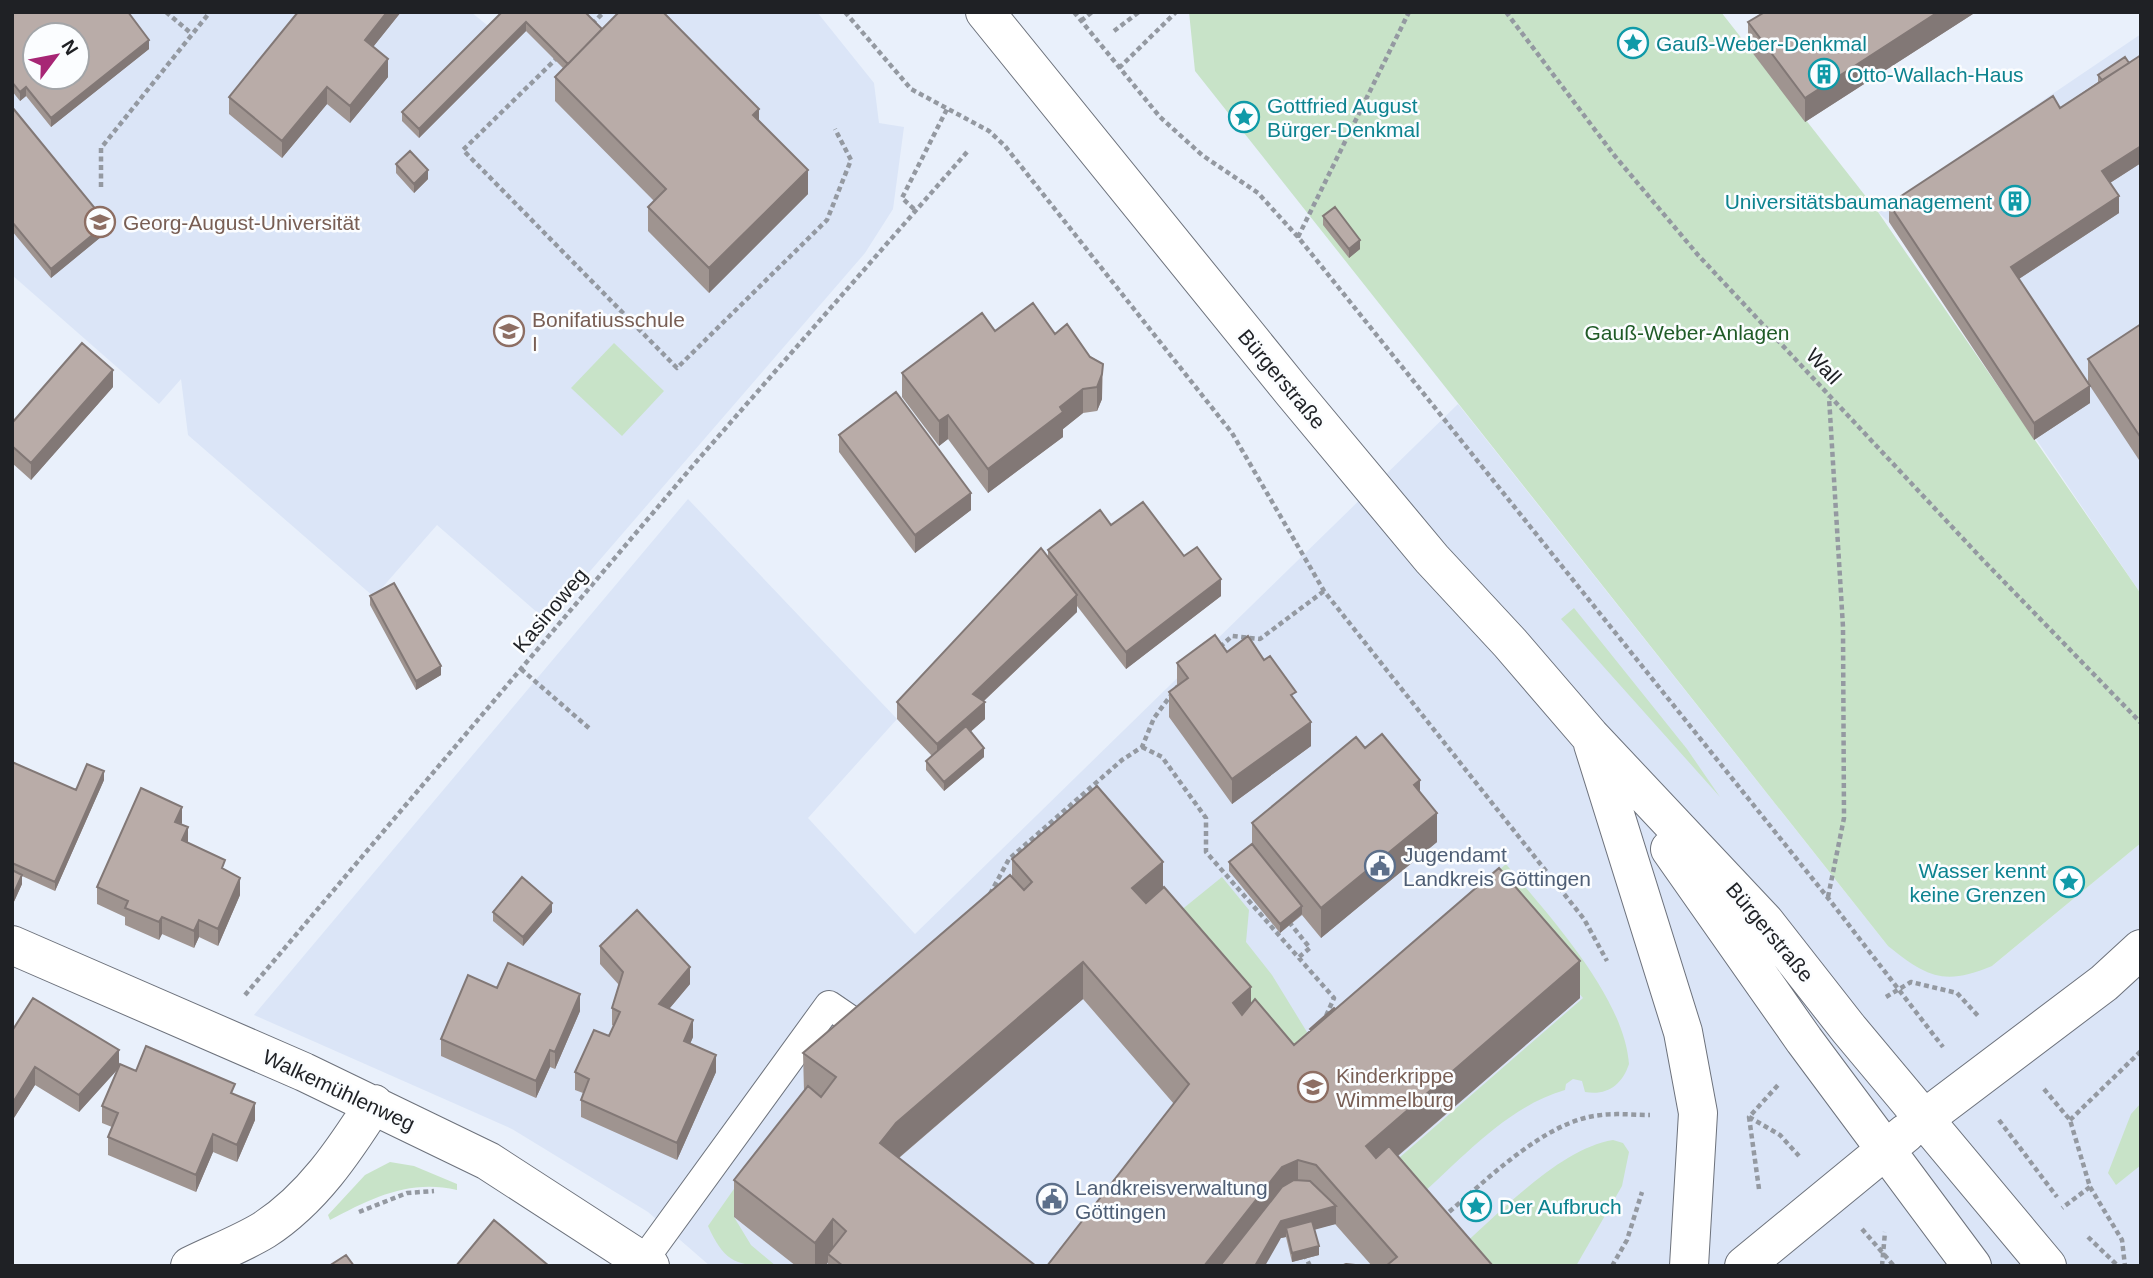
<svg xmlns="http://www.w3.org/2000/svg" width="2153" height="1278" font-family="Arial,sans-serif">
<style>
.built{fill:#dbe5f7;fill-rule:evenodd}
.green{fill:#c8e3c8}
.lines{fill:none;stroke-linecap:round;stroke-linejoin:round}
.lane-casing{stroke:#6d727c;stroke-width:30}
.street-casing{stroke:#6d727c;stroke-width:40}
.secondary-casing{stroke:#6d727c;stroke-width:40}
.path{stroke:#9499a1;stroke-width:4.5;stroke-dasharray:5 3.5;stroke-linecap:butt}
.lane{stroke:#fff;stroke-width:28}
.street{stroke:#fff;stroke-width:38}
.secondary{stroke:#fff;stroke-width:38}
.wall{fill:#9f9490}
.shaded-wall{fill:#827876}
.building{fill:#b9aca8;stroke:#827876;stroke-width:2;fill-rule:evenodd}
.labels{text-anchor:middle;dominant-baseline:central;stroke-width:5;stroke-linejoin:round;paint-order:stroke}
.culture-label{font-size:21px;fill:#0d838f;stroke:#fbfdff;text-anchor:start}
.education-label{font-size:21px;fill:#785e54;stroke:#fbfdff;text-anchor:start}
.park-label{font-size:21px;fill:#205b27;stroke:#fbfdff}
.street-label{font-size:21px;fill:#1f2125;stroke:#fbfdff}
.service-label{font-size:21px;fill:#4e5e75;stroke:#fbfdff;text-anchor:start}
</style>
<rect width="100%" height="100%" fill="#e9f0fb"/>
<path class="built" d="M12,12H471L493,30L511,12H817L874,83L879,123L904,127L893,209L865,253L547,621L437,525L374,597L188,435L181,379L159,404L12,275ZM35,35H77V77H35Z
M2141,34V594L1889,222L1878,212Z
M1458,404L1888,946L1992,966L2141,843V1266H710L648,1212L512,1129L254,1015L688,499L897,719L808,818L915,934Z"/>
<path class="green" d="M1189,12H1721L1878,212L2141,594V843L1992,966C1944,986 1927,977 1888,946L1195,71Z
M614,343L664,391L622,436L571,388Z
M1574,608L1687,749L1720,797L1561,619Z
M1506,864C1548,915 1624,996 1629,1064C1622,1085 1607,1096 1585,1092L1582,1081L1573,1079L1566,1084L1565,1090C1505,1107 1458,1163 1412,1203L1384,1171L1583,998L1499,901L1467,899Z
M1222,877L1249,910L1246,942L1272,975L1310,1037L1294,1082L1164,924Z
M2141,1103V1165L2116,1185L2108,1173L2131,1114Z
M783,1119L734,1217L751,1245L776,1266C738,1266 725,1264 708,1226Z
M1613,1140L1623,1143L1629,1152L1622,1186L1576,1266H1465L1454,1253C1497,1216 1558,1149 1613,1140Z
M390,1162L414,1166L457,1184V1190C409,1179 372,1198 330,1220L328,1215L365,1175Z"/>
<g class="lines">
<g class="lane-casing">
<path id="lane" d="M643,1261L829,1005L870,1033"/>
</g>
<g class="street-casing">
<path id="street" d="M12,945L304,1072L488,1161L650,1266
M1924,1119L2104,983L2141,949
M190,1266C214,1254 241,1244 264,1230C312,1199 344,1151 374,1104"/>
</g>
<g class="secondary-casing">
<path id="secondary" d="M985,12L1292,391L1432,559L1510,643L1590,736L1765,922L1848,1028L2047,1266
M1593,744L1683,1032L1698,1113L1689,1266
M1670,849L1804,1040L1972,1266
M1744,1266L1906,1133"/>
</g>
<path class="path" d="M166,12L192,34
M845,12L911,89L989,131L1005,146L1232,433L1324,591L1584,919L1607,961
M1074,12L1160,117L1202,155L1258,193L1298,237L1828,898L1943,1047
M1506,12L1614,155L1698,255L1983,560L2141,723
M1081,21L1092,12
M592,24L604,12
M1114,31L1139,12
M558,57L463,150L677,368L827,220L851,160L835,129
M1119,68L1176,12
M101,187V148L210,12
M914,209L902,198L947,109
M1298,237L1409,12
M1220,647L1232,636L1260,639L1324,591
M521,669L590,729
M1142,747L1162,757L1206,818V852L1334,998L1326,1016
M990,894L1009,859L1122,760L1142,747L1154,718L1180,683
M1828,897L1844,818L1843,627L1829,397
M1289,922L1310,948L1299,957
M245,995L696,462L967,152
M1886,997L1911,982L1957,993L1980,1018
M2044,1089L2070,1120L2090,1187L2062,1208
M1749,1117L1780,1135L1799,1156
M1999,1120L2057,1197
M2070,1120L2141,1051
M2090,1187L2122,1240L2125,1266
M1759,1189L1749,1117L1779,1084
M359,1212L407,1193L434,1191
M1443,1217C1485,1182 1545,1120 1601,1115C1617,1113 1634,1115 1650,1115
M1862,1229L1894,1266
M2088,1237L2118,1266
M1304,1254L1310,1266
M1612,1266L1627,1240L1642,1192
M1882,1266L1885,1232"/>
<use href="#lane" class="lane"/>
<use href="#street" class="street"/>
<use href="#secondary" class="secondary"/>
</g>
<path class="wall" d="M12,12L149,49L51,127L26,96L20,101L12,91Z
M298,12H401L373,47L388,77L350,123L327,104L282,158L229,114V97Z
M502,12L602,29L759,121L808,194L709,293L648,231V207L654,201L555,101V77L563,68L526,31L419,138L402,121V112Z
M1976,12L1805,122L1748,47V22Z
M2141,55V163L2110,183L2119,213L2019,279L2090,403L2034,440L1889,222V204L2060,108L2098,82V75L2129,63Z
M12,97L14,109L107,232L51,278L12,231Z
M396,164L428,179L414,193L396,173Z
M1323,216L1360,249L1349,258L1323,225Z
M2141,324V463L2088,383V359Z
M995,331L1055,334L1103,364L1102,399L1097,411L1083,413L1063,429V437L988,493L948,439L939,446L902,397V373Z
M113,387L31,480L12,463V423Z
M839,435L971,510L915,553L839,452Z
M1111,525L1184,556L1221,596L1126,669L1077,606V612L984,701L985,719L970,732L984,757L944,791L926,770V761L932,756L897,719V702L1048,557V550Z
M370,596L441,675L416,690L370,605Z
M1227,652L1296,702L1311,746L1232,804L1169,717V692L1177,687V663Z
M1365,748L1420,792L1437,842L1321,938L1302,915L1280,933L1229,871V862L1252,844V823Z
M12,762L76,790L104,780L55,891L22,876V884L12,906Z
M182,824L188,843L225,870L240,895L218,946L199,937L194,948L162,934L159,940L125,925V917L97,904V887Z
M1012,859L1163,888L1251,1005L1294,1045L1310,1031V1029L1335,1009L1580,998L1398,1156L1493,1266H1372L1335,1224L1314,1229L1319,1255L1292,1262L1286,1237L1281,1238L1174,1104L1083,999L899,1158L1036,1266H828V1262L826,1266H796L734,1217V1180L804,1091L803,1053L1012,877Z
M493,912H552L523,946L493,921Z
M600,946L690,984L669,1009L693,1037L690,1044L716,1072L677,1160L581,1117V1100L583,1093L575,1090V1072L609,1036L614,1026L612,1025V1008L619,985L600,964Z
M497,988L580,1011L555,1069L550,1067L536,1098L441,1056V1039Z
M12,1031L119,1067L235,1095L255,1120L237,1162L213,1152L196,1192L108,1155V1137L112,1127L102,1123V1106L118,1068L79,1112L35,1085L12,1121Z"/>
<path class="shaded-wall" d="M387,12H401L365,57V40Z
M1938,12H1976L1805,122V98Z
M526,22V31L419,138V129Z
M149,40V49L51,127V118Z
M388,59V77L350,123V106Z
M26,87V96L20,101V92Z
M327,87V104L282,158V141Z
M759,109V133L753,115Z
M2141,146V163L2102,188V171Z
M428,170V179L414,193V184Z
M808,170V194L709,293V268Z
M2119,196V213L2011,284V267Z
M107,223V232L51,278V269Z
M1360,240V249L1349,258V249Z
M113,370V387L31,480V463Z
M1102,374V399L1097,411V387Z
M2090,386V403L2034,440V423Z
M1083,389V413L1063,429V437L988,493V469L1060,407Z
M948,415V439L939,446V421Z
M971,493V510L915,553V535Z
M1221,579V596L1126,669V652Z
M1077,595V612L973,711V694Z
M441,666V675L416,690V681Z
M985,702V719L937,761V744Z
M1311,722V746L1232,804V779Z
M984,748V757L944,791V782Z
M104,771V780L55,891V882Z
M1420,780V810L1414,785Z
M182,807V824L175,822Z
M1437,813V842L1321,938V908Z
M188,827V844L182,840Z
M1163,862V900L1132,925V888Z
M22,875V884L12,906V897Z
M240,878V895L218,946V929Z
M552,903V912L523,946V937Z
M1302,906V914L1280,933V924Z
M162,917V934L159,940V922Z
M199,920V937L194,948V931Z
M1580,961V998L1366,1183V1146Z
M1083,962V999L896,1160L880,1143L896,1123Z
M690,967V984L659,1021V1004Z
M1251,987V1024L1233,1003Z
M580,994V1011L555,1069V1052Z
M693,1020V1037L684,1058V1041Z
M119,1050V1068L79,1112V1095Z
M550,1050V1067L536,1098V1081Z
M716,1055V1072L677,1160V1143Z
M35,1067V1085L12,1121V1104Z
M255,1103V1120L237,1162V1145Z
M213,1134V1152L196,1192V1175Z
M1298,1160V1197L1233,1266H1204L1282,1167Z
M1336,1206V1224L1288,1237L1286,1228V1237L1281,1238L1265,1266H1255L1281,1221Z
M833,1219V1257L828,1254V1262L826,1266H815V1243Z
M1319,1246V1255L1292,1262V1253Z"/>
<path class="building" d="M12,12H128L149,40L51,118L26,87L20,92L12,82ZM35,35H77V77H35Z
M298,12H387L365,40L388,59L350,106L327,87L282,141L229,97Z
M502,12H585L602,29L568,64L526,22L419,129L402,112Z
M619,12H663L759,109L753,115L808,170L709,268L648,207L666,189L555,77Z
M1765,12H1938L1805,98L1748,22Z
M2141,55V146L2102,171L2119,196L2011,267L2090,386L2034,423L1889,204L2053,96L2060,108Z
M2125,57L2129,63L2102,80L2098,75Z
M12,107L107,223L51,269L12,222Z
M410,151L428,170L414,184L396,164Z
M1335,207L1360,240L1349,249L1323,216Z
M1033,303L1055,334L1067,324L1090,357L1103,364L1102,374L1097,387L1083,389L1060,407L1063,412L988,469L948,415L939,421L902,373L982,313L995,331Z
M2141,324V438L2088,359Z
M82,343L113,370L31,463L12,446V423Z
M896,392L971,493L915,535L839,435Z
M1143,502L1184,556L1197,547L1221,579L1126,652L1048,550L1100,510L1111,525Z
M1041,548L1077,595L973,694L985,702L937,744L897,702Z
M394,583L441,666L416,681L370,596Z
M1215,635L1227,652L1248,636L1264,660L1270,656L1296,692L1291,695L1311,722L1232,779L1169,692L1188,678L1177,663Z
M966,726L984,748L944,782L926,761Z
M1382,734L1420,780L1414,785L1437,813L1321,908L1252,823L1356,737L1365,748Z
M12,762L76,790L87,764L104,771L55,882L12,863Z
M1097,786L1163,862L1132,888L1146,903L1164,887L1251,987L1233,1003L1242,1015L1255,999L1294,1045L1499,868L1580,961L1366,1146L1376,1158L1389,1146L1493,1266H1386L1397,1257L1316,1165L1298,1160L1282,1167L1204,1266H1047L1189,1084L1083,962L896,1123L880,1143L1036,1266H843L828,1254L846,1231L833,1219L815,1243L734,1180L808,1086L821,1097L836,1077L803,1053L1010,875L1024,890L1032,882L1012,859Z
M141,788L182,807L175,822L188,827L182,840L225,860L222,868L240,878L218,929L199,920L194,931L162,917L159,922L125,908L128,901L97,887Z
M1252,844L1302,906L1280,924L1229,862Z
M12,870L22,875L12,897Z
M522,877L552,903L523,937L493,912Z
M637,910L690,967L659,1004L693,1020L684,1041L716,1055L677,1143L581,1100L589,1079L575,1072L594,1030L609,1036L620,1012L612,1008L623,972L600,946Z
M508,963L580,994L555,1052L550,1050L536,1081L441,1039L468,975L497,988Z
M33,998L119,1050L79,1095L35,1067L12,1104V1031Z
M1334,1008L1335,1009L1311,1030L1310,1029Z
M146,1046L235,1084L231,1093L255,1103L237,1145L213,1134L196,1175L108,1137L118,1113L102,1106L120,1064L136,1071Z
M1294,1180L1310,1181L1336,1206L1281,1221L1255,1266H1220L1282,1187Z
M494,1220L549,1266H456Z
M1312,1221L1319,1246L1292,1253L1286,1228Z
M346,1255L354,1266H329Z
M1346,1264L1355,1265L1356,1266H1341Z"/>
<defs>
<g id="sight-ring" transform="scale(1.575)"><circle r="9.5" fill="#fbfdff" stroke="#0f9aa8" stroke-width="1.5"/><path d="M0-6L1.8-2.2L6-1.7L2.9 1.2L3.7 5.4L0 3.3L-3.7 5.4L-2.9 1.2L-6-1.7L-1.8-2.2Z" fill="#0f9aa8"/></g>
<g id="building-ring" transform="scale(1.575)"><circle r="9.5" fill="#fbfdff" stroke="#0f9aa8" stroke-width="1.5"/><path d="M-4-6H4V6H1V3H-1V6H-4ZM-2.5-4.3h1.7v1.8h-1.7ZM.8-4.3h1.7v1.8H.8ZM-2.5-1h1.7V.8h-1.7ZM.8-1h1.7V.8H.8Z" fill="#0f9aa8"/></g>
<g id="university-ring" transform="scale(1.575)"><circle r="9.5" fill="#fbfdff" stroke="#8d6e63" stroke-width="1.5"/><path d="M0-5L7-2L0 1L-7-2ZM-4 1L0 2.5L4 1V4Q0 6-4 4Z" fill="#8d6e63"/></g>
<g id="school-ring" transform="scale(1.575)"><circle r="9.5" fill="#fbfdff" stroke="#8d6e63" stroke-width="1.5"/><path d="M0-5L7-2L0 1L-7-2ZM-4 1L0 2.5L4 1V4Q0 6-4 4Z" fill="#8d6e63"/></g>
<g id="civic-ring" transform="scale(1.575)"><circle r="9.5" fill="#fbfdff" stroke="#5c6f8a" stroke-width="1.5"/><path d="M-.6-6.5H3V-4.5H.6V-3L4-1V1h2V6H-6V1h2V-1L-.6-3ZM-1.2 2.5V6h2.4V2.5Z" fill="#5c6f8a"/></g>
</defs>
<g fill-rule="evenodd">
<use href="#sight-ring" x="1633" y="43"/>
<use href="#building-ring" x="1824" y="74"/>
<use href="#sight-ring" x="1244" y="117"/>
<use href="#building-ring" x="2015" y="201"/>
<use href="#university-ring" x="100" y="222"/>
<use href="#school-ring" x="509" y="331"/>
<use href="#civic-ring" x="1380" y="866"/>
<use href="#sight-ring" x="2069" y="882"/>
<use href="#school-ring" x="1313" y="1087"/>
<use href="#civic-ring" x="1052" y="1199"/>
<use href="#sight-ring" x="1476" y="1206"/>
</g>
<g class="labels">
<g class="culture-label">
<text x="1656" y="43">Gauß-Weber-Denkmal</text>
<text x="1847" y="74">Otto-Wallach-Haus</text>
<text x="1267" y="105">Gottfried August<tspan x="1267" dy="24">Bürger-Denkmal</tspan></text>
<text x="1992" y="201" text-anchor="end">Universitätsbaumanagement</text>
<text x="2046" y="870" text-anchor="end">Wasser kennt<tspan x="2046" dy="24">keine Grenzen</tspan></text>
<text x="1499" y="1206">Der Aufbruch</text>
</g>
<g class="education-label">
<text x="123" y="222">Georg-August-Universität</text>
<text x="532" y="319">Bonifatiusschule<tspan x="532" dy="24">I</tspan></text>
<text x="1336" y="1075">Kinderkrippe<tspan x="1336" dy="24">Wimmelburg</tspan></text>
</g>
<g class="park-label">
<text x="1687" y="332">Gauß-Weber-Anlagen</text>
</g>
<g class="street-label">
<text transform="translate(1824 366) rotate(47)">Wall</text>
<text transform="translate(1282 379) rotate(50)">Bürgerstraße</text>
<text transform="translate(550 610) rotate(-50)">Kasinoweg</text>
<text transform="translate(1770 932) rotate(50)">Bürgerstraße</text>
<text transform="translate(339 1090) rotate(25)">Walkemühlenweg</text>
</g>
<g class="service-label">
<text x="1403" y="854">Jugendamt<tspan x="1403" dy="24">Landkreis Göttingen</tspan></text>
<text x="1075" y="1187">Landkreisverwaltung<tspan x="1075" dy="24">Göttingen</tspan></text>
</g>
</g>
<rect width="2153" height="1278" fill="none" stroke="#1f2125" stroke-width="28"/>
<g transform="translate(56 56) rotate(58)"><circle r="33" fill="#fbfdff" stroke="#a3a5a8" stroke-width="2"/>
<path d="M0-5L12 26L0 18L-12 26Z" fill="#a72675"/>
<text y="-10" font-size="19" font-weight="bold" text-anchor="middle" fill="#1f2125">N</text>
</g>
</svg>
